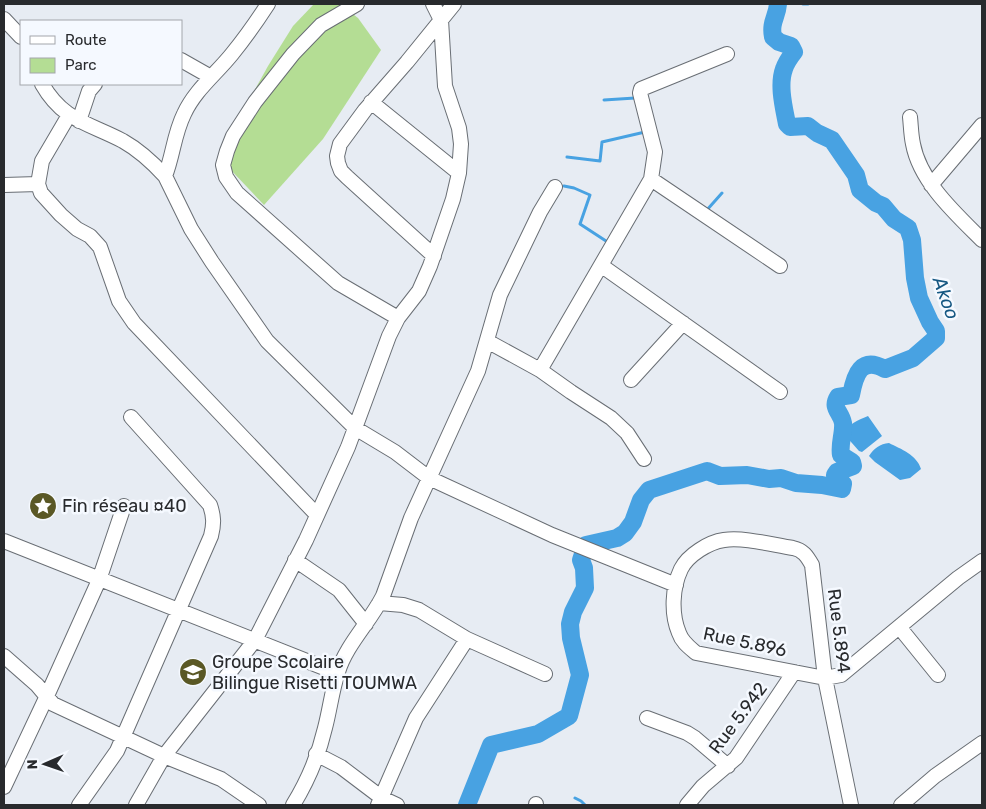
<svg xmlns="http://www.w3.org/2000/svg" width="986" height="809" font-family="Rubik,sans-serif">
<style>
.green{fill:#b4dd94}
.water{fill:#48a2e2}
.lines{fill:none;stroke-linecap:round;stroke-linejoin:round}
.stream{stroke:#48a2e2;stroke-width:3}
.river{stroke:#48a2e2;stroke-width:18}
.minor-casing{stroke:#696e74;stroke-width:16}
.minor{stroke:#fff;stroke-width:14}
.labels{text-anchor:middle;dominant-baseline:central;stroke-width:5;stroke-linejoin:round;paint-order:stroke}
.poi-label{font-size:18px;fill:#282a2d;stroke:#f5f9ff;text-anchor:start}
.street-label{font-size:18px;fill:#282a2d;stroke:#f5f9ff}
.water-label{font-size:19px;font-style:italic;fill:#155782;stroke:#f5f9ff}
</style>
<rect width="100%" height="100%" fill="#e7ecf3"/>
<path class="green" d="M314,4H340L358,18L381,50L323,139L264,205L229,168L237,122L268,66L293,26Z"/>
<path class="water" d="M868,416L882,436L862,452L859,451L844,434C847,424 859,420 868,416Z
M889,443C901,449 917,455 921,469L910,478L900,480L875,462L869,456C874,448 880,444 889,443Z"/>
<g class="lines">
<path class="stream" d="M803,4H808
M604,100L635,98
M567,157L600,161L602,142L645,132
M564,186L574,188L590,195L580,224L606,241
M706,211L722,193
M575,798L581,801L585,805"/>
<path class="river" d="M467,805L491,745L538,734L569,716L580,675L571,638L570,624L573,612L585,588L584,568L581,560L586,545L617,538L625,533L633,522L641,500L649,490L707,471L720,476L747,475L769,479L781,478L796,483L822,485L842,489L843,484L838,481L835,475L837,472L853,466L852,462L841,455C839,444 844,433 843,423C841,412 831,408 838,397L851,395C855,374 861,356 885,369L913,358L936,338V331L930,322L919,298L915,278L912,240L908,228L894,219L883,206L876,203L860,190L856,175L832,140L817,133L808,126L790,127L787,124C784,108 778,85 784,69C786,63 790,57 794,52L791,46L779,42L773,37C770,22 777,17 778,4"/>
<g class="minor-casing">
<path id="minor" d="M268,4C257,21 245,38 232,54C216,74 195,90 184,114C174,134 173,156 165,176L191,229L212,262L267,341L355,428L395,452L429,478L552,535L676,585
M357,4L321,25L293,54L255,102L233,136L227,151L223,165L226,177L237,193L302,251L338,283L398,318
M4,19L21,37
M181,60L211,77
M42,84C63,121 89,123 123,141C139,150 153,163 165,176
M371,102L459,173
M69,115L42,161L38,184L41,193L61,215L77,229L90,236L100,247L119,301L134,323L317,515
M910,117C911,126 911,135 913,144C920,182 956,214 982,240
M79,121L89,91L95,84
M651,179L655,152L640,93L641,89L727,54
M4,185L38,184
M931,185L982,125
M434,256L347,177L341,171L338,163L337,156L340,144L365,110L407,62L454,4
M602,266L780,392
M487,341L540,370L651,179L780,266
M540,370L571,392L611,418L627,433L644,459
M631,380L683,323
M4,541L337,673
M295,560L339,590L366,624
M379,603L403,605L419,610L467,639L545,674
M900,628L938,675
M4,656L37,685L53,704L164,756L221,779L259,805
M647,718L687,733L695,738L728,766
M316,754L341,767L382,798L397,805
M4,787L46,698L99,580L124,506
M79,805L117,751L211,536C214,524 214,517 210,505L131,417
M136,805L164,756L255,640L306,540L348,447L389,336L398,318L419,291L430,266L453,199L459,173L461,144L459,128L445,86L441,20L433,4
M293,805C307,782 319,754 325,728C330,709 332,690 338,672C346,645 370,622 383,596L411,518L478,371L500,295L540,212L555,187
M378,805L416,718L467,639
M536,805V804
M687,805L703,786L736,758L794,672
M851,805L825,678L812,565C807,556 803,550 793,548C773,545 744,537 724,540C709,542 688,555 681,569C672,588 671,614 679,633C682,642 689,647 696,653L825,678L841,675L958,578L982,561
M901,805L935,776L982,743"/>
</g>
<use href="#minor" class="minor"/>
</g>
<defs>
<g id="sight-disc" transform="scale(1.4375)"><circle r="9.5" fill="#5a5825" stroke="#f5f9ff"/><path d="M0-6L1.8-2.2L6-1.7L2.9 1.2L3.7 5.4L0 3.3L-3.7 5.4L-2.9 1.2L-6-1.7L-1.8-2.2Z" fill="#fff"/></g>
<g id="school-disc" transform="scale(1.4375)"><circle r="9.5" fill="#5a5825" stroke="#f5f9ff"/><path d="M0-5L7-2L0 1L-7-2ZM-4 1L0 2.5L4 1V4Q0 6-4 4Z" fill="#fff"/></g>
</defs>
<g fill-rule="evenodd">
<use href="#sight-disc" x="43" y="506"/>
<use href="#school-disc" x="193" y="672"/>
</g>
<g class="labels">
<g class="poi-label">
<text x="62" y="506">Fin réseau ¤40</text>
<text x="212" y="662">Groupe Scolaire<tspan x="212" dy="21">Bilingue Risetti TOUMWA</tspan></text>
</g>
<g class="street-label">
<text transform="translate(839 631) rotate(83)">Rue 5.894</text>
<text transform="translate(745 642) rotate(12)">Rue 5.896</text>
<text transform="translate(738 718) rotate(-53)">Rue 5.942</text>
</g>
<g class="water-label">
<text transform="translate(946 298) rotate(70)">Akoo</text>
</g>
</g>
<rect width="986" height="809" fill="none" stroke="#282a2d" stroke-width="10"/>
<rect x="20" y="20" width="162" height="65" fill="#f5f9ff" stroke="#a3a6ab"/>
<rect x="30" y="36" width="25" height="8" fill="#ffffff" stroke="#a3a6ab"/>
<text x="65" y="45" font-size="15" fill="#282a2d">Route</text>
<rect x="30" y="58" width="25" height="15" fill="#b4dd94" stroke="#a3a6ab"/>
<text x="65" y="70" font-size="15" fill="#282a2d">Parc</text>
<g transform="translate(45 764) rotate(268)" stroke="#f5f9ff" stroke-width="4" paint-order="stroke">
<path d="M0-4L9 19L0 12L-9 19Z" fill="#282a2d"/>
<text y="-8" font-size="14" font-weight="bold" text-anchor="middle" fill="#282a2d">N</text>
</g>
</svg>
